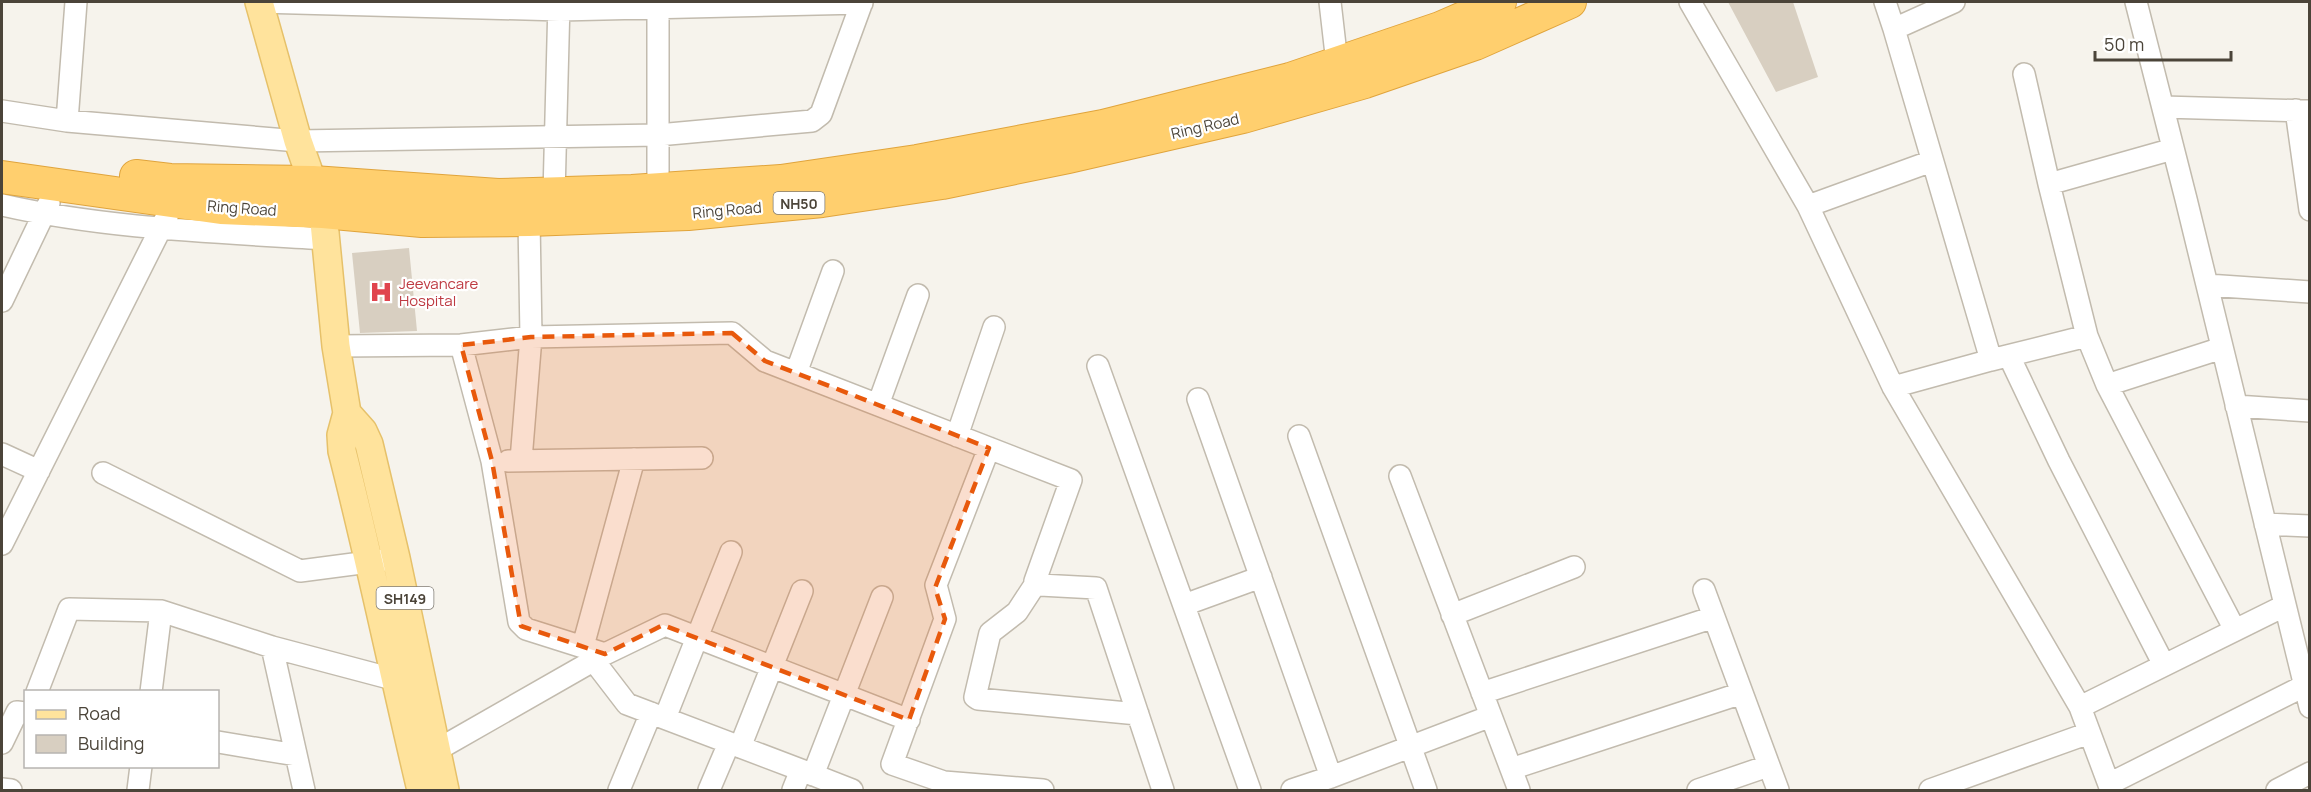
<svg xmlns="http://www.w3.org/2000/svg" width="2311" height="792" font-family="Manrope,sans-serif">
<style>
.building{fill:#d8cfc1}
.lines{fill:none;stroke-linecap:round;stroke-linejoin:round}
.minor-casing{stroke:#c2bbae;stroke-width:24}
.major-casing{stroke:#e6c16a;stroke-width:30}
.highway-casing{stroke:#e0a43c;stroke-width:34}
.minor{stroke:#fff;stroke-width:21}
.major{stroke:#ffe39c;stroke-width:27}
.highway{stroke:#ffcf6e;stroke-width:32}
.marked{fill:#e8590c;fill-opacity:0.2;stroke:#e8590c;stroke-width:4.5;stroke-dasharray:12 8;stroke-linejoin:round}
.labels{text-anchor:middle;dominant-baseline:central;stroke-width:4.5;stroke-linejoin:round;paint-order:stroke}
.shield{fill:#fff;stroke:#817c74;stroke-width:1.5}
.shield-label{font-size:14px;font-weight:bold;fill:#4b4439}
.street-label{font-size:15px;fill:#4b4439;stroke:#fff}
.health-label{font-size:15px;fill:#be3a42;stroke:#fff;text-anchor:start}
</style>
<rect width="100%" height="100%" fill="#f6f3ec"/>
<path class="building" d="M1728,2H1793L1818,77L1776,92Z
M409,248L417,331L360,333L352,253Z"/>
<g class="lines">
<g class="minor-casing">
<path id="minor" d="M259,2L560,10L862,3
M1330,2L1337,63
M1690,2L1808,206L1893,387L2080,707L2111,790
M1885,2L1894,29L1954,2
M2136,2L2186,199L2310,707
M2024,74L2049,184
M2163,107L2310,111
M2296,110L2310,210
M2,111L67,121L298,141L658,135L812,121L821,114L862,2
M67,121L76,2
M658,189V9
M554,194L559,2
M2,205C107,229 218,232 325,239
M1808,206L1932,161
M2207,285L2310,292
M2,301L49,203
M2087,336L2107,385L2235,630
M461,345L492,461L519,622L526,629L605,654
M336,346L461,345L531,337L732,333L765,361L1071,480L1035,581L1040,585L1096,588L1163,790
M2009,356L2059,461L2164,665
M1991,360L2087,336L2049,184L2173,149
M1098,366L1250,790
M796,373L833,271
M2107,385L2222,348
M1893,387L1991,360L1894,29
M1198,399L1331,777L1292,790
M878,405L918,295
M2236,406L2310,411
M957,436L994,327
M1299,436L1426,790
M989,448L936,585L945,619L892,764L944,782L1043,790
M2,454L39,471
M521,460L531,337L529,220
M508,461L702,458
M103,473L300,571L384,560
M1400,476L1519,790
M2265,524L2310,526
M2,544L174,202
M1036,583L1017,612L990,633L975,697L978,699L1138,714
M1704,590L1778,790
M1184,605L1261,577
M1452,615L1574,567
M583,646L634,459
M272,647L304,790
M594,661L627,704L801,770
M37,692L69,609L161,611
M151,692L161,611L272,647L408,683
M1482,693L1714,617
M2080,707L2284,606
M665,718L731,552
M218,742L296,755
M2,743L17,712L26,713
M740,747L802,591
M437,750L605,654L665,625L909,720
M1511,769L1742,693
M813,775L882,597
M1331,777L1491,716
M2109,784L2304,686
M2,789L11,790
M138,790L141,766
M619,790L651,713
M709,790L729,743
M793,790L801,770L852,790
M1698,790L1768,766
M1930,790L2089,733
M2277,790L2310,773"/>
</g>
<g class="major-casing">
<path id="major" d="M259,2L298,141L323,212L336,346L347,413L341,435L342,451C371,564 394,677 421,790
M347,413L363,431L369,444L396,558L445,790"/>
</g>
<g class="highway-casing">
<path id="highway" d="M136,176L170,180L313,182L498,195L632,191L781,181L917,161L1103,126L1290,79L1440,28L1500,2
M2,177L221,208L323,212L422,221L529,220L688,214L822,201L942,183L1068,157L1243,117L1365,82L1475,44L1570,2"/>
</g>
<use href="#minor" class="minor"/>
<use href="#major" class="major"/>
<use href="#highway" class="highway"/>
</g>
<path class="marked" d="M732,333L765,361L989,448L935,588L945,619L909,720L663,625L605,654L521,626L492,461L461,345L531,337Z"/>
<defs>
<g id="hospital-bare" transform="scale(1.8)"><path d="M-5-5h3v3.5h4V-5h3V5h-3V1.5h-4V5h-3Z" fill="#e0444e" stroke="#fff" stroke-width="2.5" paint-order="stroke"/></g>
</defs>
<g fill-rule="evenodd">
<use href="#hospital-bare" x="381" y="292"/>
</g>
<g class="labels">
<g class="shield">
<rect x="773.5" y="192" width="51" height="22" rx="4.5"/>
<rect x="376.5" y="587" width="57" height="22" rx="4.5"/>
</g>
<g class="shield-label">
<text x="799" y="203">NH50</text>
<text x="405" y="598">SH149</text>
</g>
<g class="street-label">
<text transform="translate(1205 126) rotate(-13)">Ring Road</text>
<text transform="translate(242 208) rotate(4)">Ring Road</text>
<text transform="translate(727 210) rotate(-5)">Ring Road</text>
</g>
<g class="health-label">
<text x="399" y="283">Jeevancare<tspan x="399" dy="17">Hospital</tspan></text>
</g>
</g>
<rect width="2311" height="792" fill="none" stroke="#4b4439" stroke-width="6"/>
<rect x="24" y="690" width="195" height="78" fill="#ffffff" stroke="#b7b4b0" stroke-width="1.5"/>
<rect x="36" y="710" width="30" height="9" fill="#ffe39c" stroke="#b7b4b0" stroke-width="1.5"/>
<text x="78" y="720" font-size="18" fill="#4b4439">Road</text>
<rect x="36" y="735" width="30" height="18" fill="#d8cfc1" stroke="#b7b4b0" stroke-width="1.5"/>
<text x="78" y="750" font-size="18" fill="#4b4439">Building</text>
<path d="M2095 51v9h136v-9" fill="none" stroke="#4b4439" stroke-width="3"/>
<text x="2104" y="51" font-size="18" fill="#4b4439" stroke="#ffffff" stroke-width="4.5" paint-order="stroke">50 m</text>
</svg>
